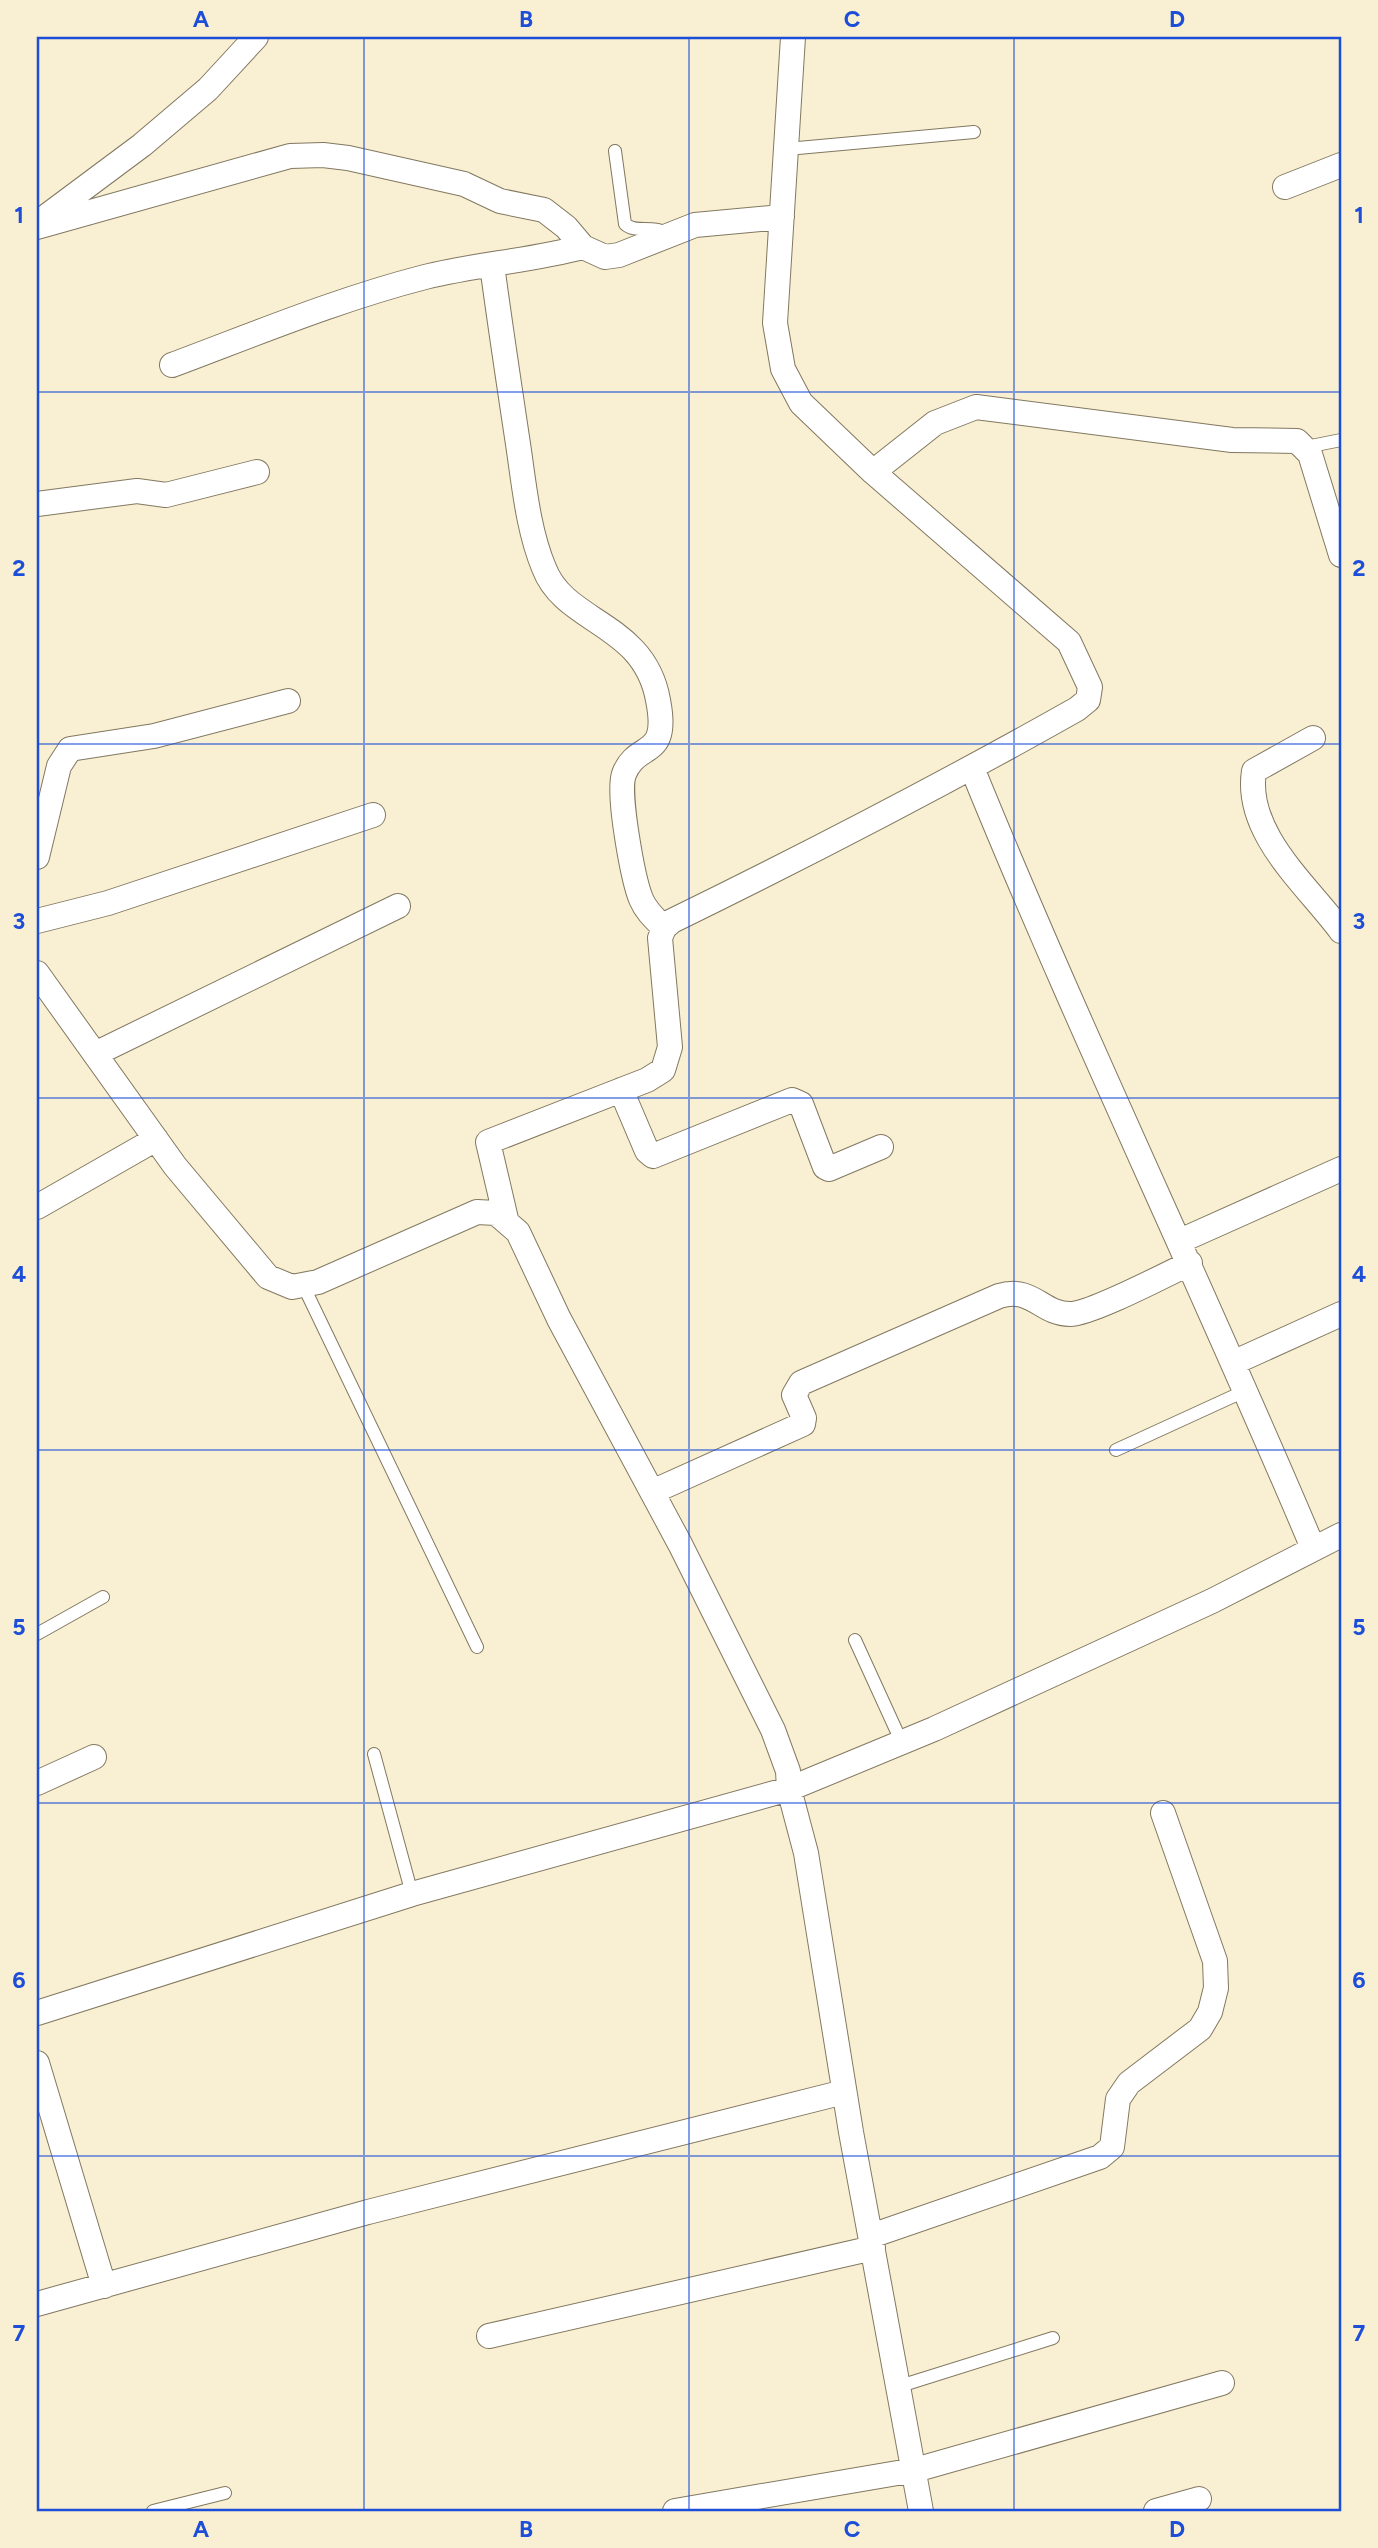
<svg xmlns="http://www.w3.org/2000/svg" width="1378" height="2548" font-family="Figtree,sans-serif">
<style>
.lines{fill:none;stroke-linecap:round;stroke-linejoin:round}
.service-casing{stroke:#827860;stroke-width:14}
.minor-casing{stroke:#827860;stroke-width:26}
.service{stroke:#fff;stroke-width:12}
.minor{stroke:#fff;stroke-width:24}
.grid{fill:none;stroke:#1d4ed8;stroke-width:2;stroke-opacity:0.55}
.neatline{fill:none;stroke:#1d4ed8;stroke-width:2.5}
.grid-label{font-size:23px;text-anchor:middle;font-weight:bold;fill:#1d4ed8}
</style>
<rect width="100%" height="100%" fill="#f9efd3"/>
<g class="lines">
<g class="service-casing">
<path id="service" d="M787,149L974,132
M615,151L625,224C636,234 653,224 667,234
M1306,447L1341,440
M303,1285L477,1647
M1116,1450L1247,1390
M37,1634L103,1597
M855,1640L902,1743
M374,1754L412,1894
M900,2386L1053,2338
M153,2511L225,2493"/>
</g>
<g class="minor-casing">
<path id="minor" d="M1285,187L1341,165
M40,221L142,145L208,89L256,37
M37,227L290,156L323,155L348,158L464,184L500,201L544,210L566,227L583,247L605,257L619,255L695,225L782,217
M492,265C500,325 509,384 518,444C524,484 528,530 544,568C565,624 644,622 658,700C670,761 637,740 624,774C617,793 633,879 641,899C646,911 655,919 664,928
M172,365C255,334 339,299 425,277C477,264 530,261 583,247
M873,472L935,423L976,407L1232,440L1297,441L1310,454L1341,555
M37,504L137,491L166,495L257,472
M1313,738L1254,771C1244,833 1307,885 1341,931
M972,768C1079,1031 1203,1287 1313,1548
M37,857L59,766L70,749L154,736L288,701
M37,921L108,903L373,815
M37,973L175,1166L268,1277L292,1287L318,1282L477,1212L496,1213L518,1232L559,1319L680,1544L773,1730L788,1771L789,1789L806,1853L851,2132L921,2511
M95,1054L398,906
M621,1090L647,1151L653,1156L792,1100L801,1104L825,1167L829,1169L881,1147
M37,1207L156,1139
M506,1219L488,1142L647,1080L663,1070L670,1047L660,938L664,928L672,921C809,854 944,784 1077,709L1088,700L1090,687L1069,642L873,472L801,403L783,369L775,323L793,37
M1180,1241L1341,1169
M1235,1362L1341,1314
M652,1492L803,1424L804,1418L794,1395L801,1383L999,1296C1033,1286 1041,1314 1070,1314C1091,1314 1167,1274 1190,1263
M37,1783L94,1757
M37,2013L412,1894L789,1789L934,1729L1212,1601L1341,1535
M37,2063L104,2286
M871,2236L1100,2157L1112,2147L1118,2099L1129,2083L1200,2029L1210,2012L1216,1988L1215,1961L1163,1813
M37,2304L368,2212L844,2092
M489,2336L873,2248
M675,2511L915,2470L1222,2383
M1156,2511L1199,2499"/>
</g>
<use href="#service" class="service"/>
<use href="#minor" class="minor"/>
</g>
<path class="grid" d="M364,37V2511M689,37V2511M1014,37V2511M37,392H1341M37,744H1341M37,1098H1341M37,1450H1341M37,1803H1341M37,2156H1341"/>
<rect width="1378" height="2548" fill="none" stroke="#f9efd3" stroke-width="77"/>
<rect x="38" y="38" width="1302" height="2472" class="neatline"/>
<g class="grid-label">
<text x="201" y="27">A</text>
<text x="526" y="27">B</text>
<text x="852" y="27">C</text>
<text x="1177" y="27">D</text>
<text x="19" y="223">1</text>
<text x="1359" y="223">1</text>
<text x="19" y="576">2</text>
<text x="1359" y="576">2</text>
<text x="19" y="929">3</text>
<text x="1359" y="929">3</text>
<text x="19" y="1282">4</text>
<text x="1359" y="1282">4</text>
<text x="19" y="1635">5</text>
<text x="1359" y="1635">5</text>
<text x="19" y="1988">6</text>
<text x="1359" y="1988">6</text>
<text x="19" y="2341">7</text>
<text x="1359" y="2341">7</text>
<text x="201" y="2537">A</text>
<text x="526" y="2537">B</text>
<text x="852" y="2537">C</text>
<text x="1177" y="2537">D</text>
</g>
</svg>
